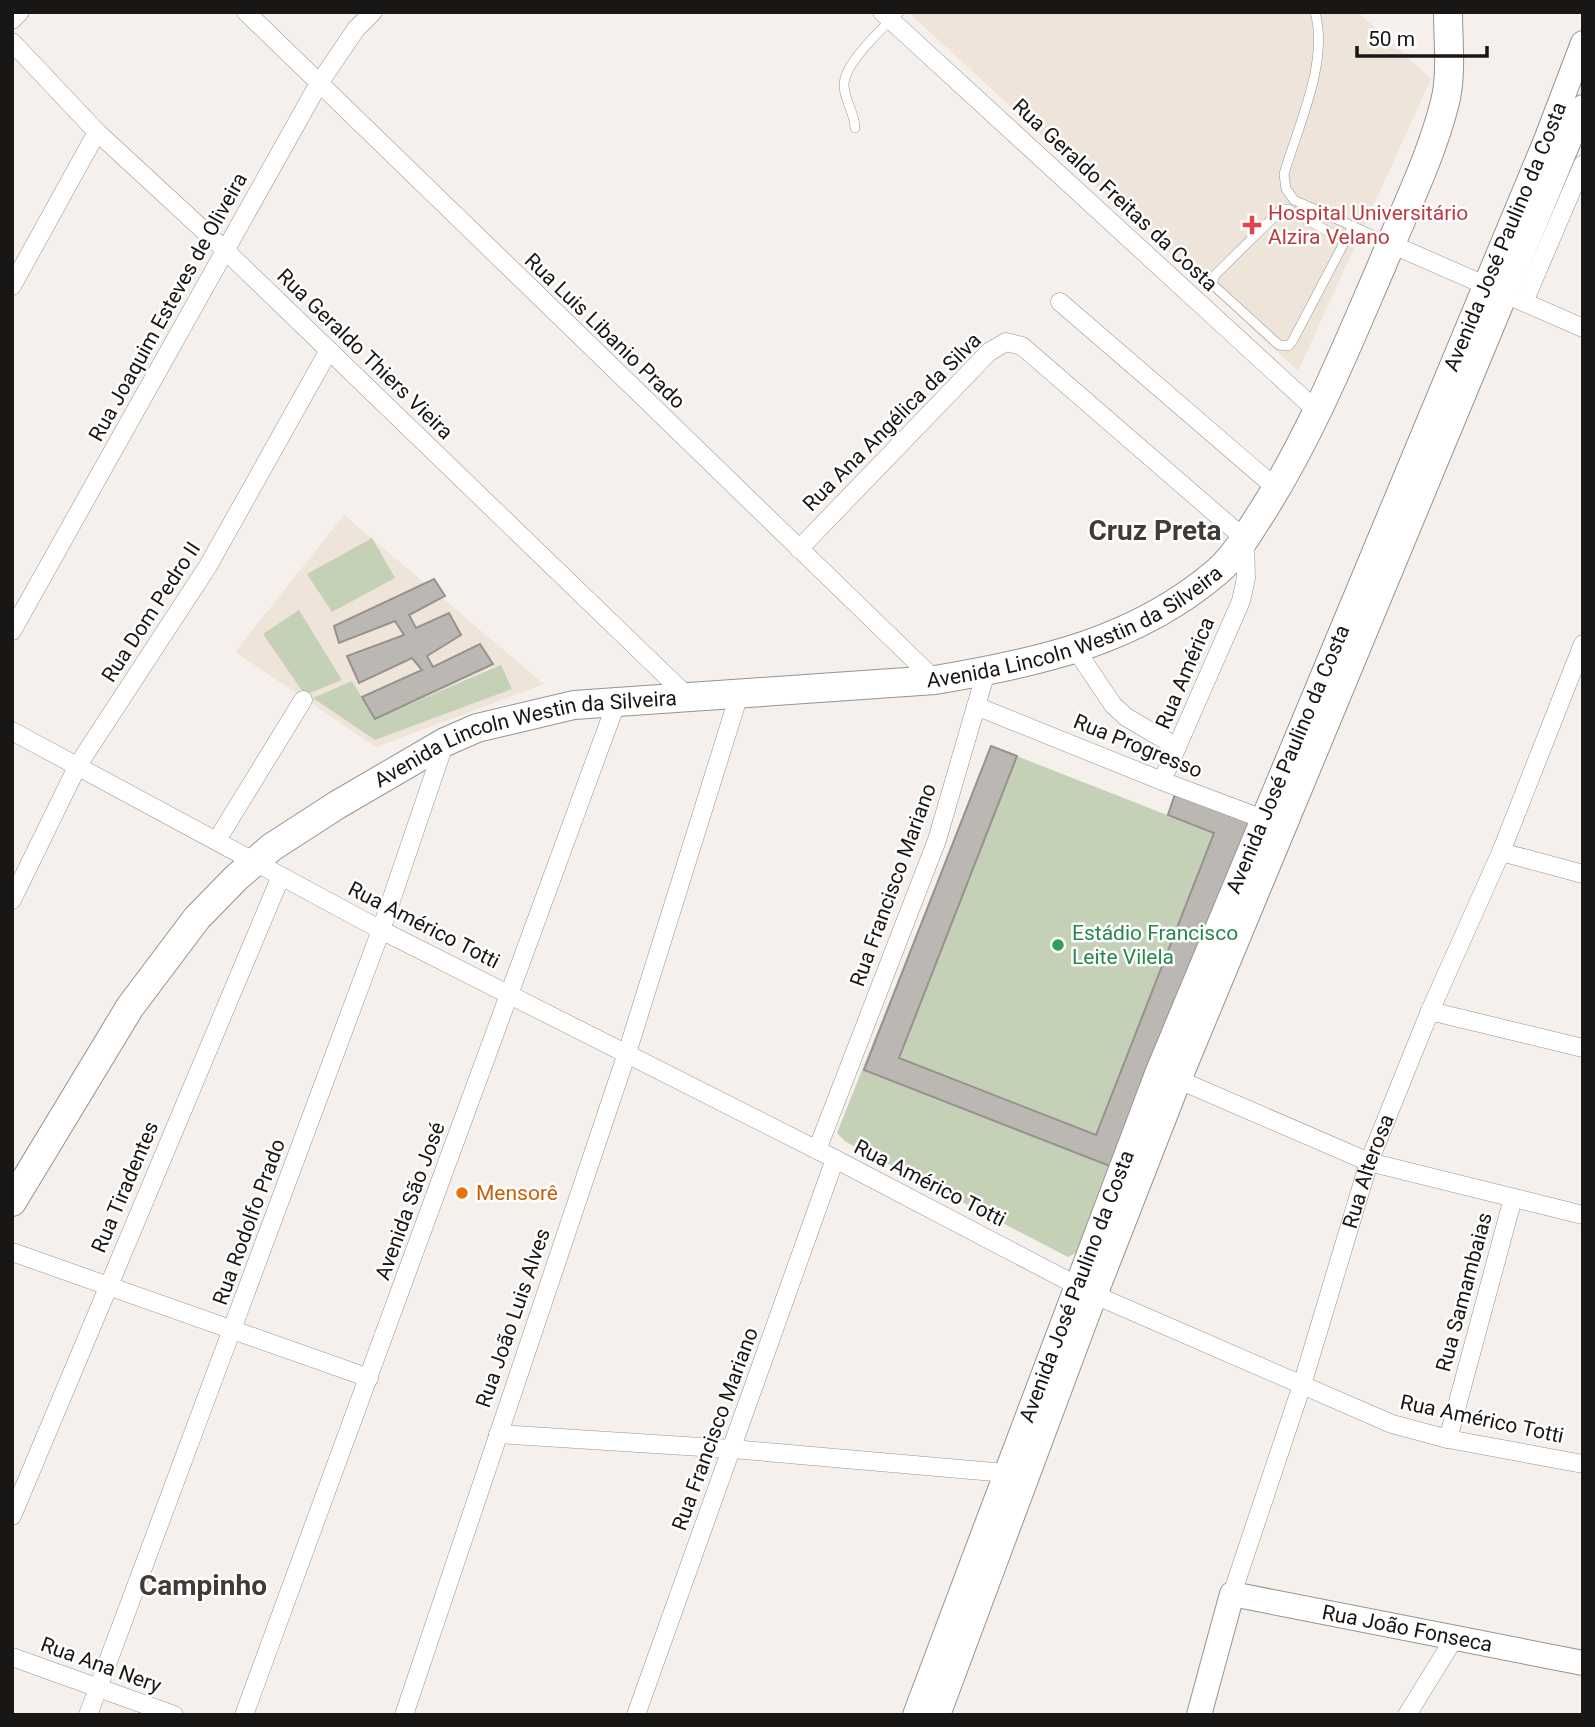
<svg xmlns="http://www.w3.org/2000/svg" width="1595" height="1727" font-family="Roboto,sans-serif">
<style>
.built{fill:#eee4da}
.green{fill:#c4d1b7}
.building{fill:#bbb7b3;stroke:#97928f;stroke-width:2}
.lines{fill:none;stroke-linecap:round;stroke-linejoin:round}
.lane-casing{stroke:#97938f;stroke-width:10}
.street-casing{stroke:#97938f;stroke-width:19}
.secondary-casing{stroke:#97938f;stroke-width:26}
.primary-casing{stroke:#97938f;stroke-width:30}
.lane{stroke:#fff;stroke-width:9}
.street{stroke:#fff;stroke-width:18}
.secondary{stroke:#fff;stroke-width:24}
.primary{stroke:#fff;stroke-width:28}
.health-dot{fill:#e0444e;stroke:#fff;stroke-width:2.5}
.leisure-dot{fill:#2e9e5b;stroke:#fff;stroke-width:2.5}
.food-dot{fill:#e8710a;stroke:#fff;stroke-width:2.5}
.labels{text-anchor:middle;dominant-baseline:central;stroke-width:5;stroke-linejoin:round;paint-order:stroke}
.street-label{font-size:21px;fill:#181715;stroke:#fff}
.health-label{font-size:21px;fill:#be3a42;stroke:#fff;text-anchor:start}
.leisure-label{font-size:21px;fill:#27864d;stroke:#fff;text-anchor:start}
.food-label{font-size:21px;fill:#c56008;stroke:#fff;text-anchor:start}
.district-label{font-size:28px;font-weight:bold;fill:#3f3b38;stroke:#fff}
</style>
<rect width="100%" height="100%" fill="#f5f0ec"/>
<path class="built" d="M908,12H1358L1431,79L1298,371Z
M344,515L544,684L376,747L235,652Z"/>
<path class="green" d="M372,538L395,578L332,612L307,574Z
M299,610L342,680L305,695L263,634Z
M501,665L512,689L375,740L313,698L352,681L375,719Z
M991,746L1167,815L1176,791L1252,820L1080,1251L1068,1257L846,1142L837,1133Z"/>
<path class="building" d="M434,579L445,596L409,615L416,628L449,613L461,635L427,656L433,667L480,644L493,664L375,719L362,697L422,670L412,658L359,683L347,656L404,635L395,621L339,643L334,626Z
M991,746L1017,756L899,1058L1096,1135L1214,833L1168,815L1176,791L1252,820L1115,1168L864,1070Z"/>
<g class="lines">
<g class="lane-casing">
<path id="lane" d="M1315,12C1329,62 1298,126 1284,174L1286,189L1294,200L1388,242
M855,128C855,113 844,100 844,85C844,63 883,28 899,12
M1345,241L1288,209H1282L1215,275L1212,284L1279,345L1288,346L1292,342L1345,241L1353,226"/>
</g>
<g class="street-casing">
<g id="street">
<path d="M246,12L935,680"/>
<path d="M882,12L1317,411"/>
<path d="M12,20L20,12"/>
<path d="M12,42L97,132L226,251L688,697"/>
<path d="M1391,244L1583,328"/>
<path d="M12,286L97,132"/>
<path d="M1060,302L1277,489"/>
<path d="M1524,302L1583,164"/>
<path d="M799,549L989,352L1006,342L1022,346L1245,539L1246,578L1241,601L1162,781"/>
<path d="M12,631L318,85L356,29L373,12"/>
<path d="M1076,650L1113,705L1126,717L1177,747"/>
<path d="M976,706L1162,781L1274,823"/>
<path d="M12,731L381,930L835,1159L1095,1295L1392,1424L1448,1439L1583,1464"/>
<path d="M217,840L303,700"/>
<path d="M1501,852L1583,874"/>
<path d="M12,900L78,765L208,566L329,350"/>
<path d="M1430,1011L1583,1048"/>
<path d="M1170,1076L1369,1162L1583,1215"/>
<path d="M817,1150L937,840L986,672"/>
<path d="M12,1252L369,1378"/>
<path d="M498,1434L732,1449L1017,1474"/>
<path d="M1448,1439L1513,1198"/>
<path d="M12,1516L281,876"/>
<path id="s1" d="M1232,1594L1302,1385L1369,1162L1430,1011L1501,852L1583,644"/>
<path d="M12,1657L174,1715"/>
<path d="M88,1715L381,930L445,742"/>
<path d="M244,1715L617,701"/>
<path d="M404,1715L627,1053L739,695"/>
<path d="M636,1715L835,1159"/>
<path d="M1407,1715L1455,1637"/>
</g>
</g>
<g class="secondary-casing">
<g id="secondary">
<path id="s2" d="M915,1715L1158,1071L1546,140L1583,43"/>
<path d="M938,1715L1088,1313L1179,1080L1583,107"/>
<path id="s3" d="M1199,1715L1232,1594L1583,1663"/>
</g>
</g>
<g class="primary-casing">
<g id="primary">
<path id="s4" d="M12,1202L130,1007L197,918L236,878L272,847L337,805L445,742L477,728L574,705L935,680C1038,663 1137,641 1218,571C1236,555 1249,532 1262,512C1311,435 1346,348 1382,265C1404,211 1431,158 1445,102C1452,74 1448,41 1448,12"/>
</g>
</g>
<use href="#lane" class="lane"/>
<use href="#street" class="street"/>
<use href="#secondary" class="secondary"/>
<use href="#primary" class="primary"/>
</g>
<path class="health-dot" d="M1248.5 214.5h7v7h7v7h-7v7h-7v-7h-7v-7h7z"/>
<circle class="leisure-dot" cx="1058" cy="945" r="7"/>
<circle class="food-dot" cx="462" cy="1193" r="7"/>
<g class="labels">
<g class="street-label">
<text transform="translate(1115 195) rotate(43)">Rua Geraldo Freitas da Costa</text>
<text stroke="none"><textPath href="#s2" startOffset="1592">Avenida José Paulino da Costa</textPath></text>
<text transform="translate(168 307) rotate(-61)">Rua Joaquim Esteves de Oliveira</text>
<text transform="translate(605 331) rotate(44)">Rua Luis Libanio Prado</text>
<text transform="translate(365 354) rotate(44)">Rua Geraldo Thiers Vieira</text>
<text transform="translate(892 422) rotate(-45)">Rua Ana Angélica da Silva</text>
<text transform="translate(151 612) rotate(-57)">Rua Dom Pedro II</text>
<text stroke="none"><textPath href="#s4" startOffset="1292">Avenida Lincoln Westin da Silveira</textPath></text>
<text transform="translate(1185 673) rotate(-67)">Rua América</text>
<text stroke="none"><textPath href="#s4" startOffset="724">Avenida Lincoln Westin da Silveira</textPath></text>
<text transform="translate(1138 746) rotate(22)">Rua Progresso</text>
<text stroke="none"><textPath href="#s2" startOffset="1026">Avenida José Paulino da Costa</textPath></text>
<text transform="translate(893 885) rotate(-70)">Rua Francisco Mariano</text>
<text transform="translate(424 925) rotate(27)">Rua Américo Totti</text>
<text stroke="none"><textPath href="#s1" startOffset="444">Rua Alterosa</textPath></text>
<text transform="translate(930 1183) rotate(27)">Rua Américo Totti</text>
<text transform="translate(125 1187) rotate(-67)">Rua Tiradentes</text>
<text transform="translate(410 1201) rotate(-70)">Avenida São José</text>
<text transform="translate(249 1222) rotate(-70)">Rua Rodolfo Prado</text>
<text stroke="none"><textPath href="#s2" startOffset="458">Avenida José Paulino da Costa</textPath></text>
<text transform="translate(1464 1292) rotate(-75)">Rua Samambaias</text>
<text transform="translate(513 1318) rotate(-71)">Rua João Luis Alves</text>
<text transform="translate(1482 1419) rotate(12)">Rua Américo Totti</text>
<text transform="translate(715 1429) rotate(-70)">Rua Francisco Mariano</text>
<text stroke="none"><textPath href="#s3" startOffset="304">Rua João Fonseca</textPath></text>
<text transform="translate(101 1665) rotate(20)">Rua Ana Nery</text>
</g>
<g class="health-label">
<text x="1268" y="213">Hospital Universitário<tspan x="1268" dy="24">Alzira Velano</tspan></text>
</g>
<g class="leisure-label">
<text x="1072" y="933">Estádio Francisco<tspan x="1072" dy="24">Leite Vilela</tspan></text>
</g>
<g class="food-label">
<text x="476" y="1193">Mensorê</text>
</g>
<g class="district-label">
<text x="1155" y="530">Cruz Preta</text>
<text x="203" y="1585">Campinho</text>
</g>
</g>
<rect width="1595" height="1727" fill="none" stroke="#181715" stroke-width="28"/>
<path d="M1357 46v10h130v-10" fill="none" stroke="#181715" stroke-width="3.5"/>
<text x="1368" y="46" font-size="21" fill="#181715" stroke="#ffffff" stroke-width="5" paint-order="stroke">50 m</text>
</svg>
